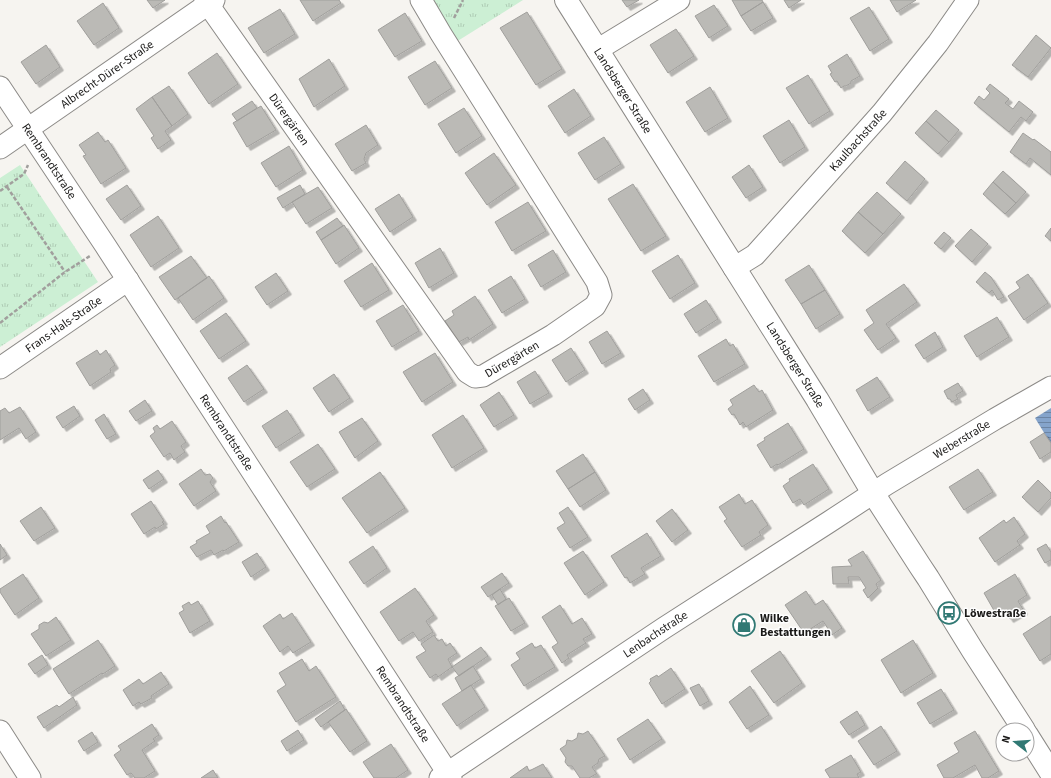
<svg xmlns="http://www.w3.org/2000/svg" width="1051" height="778" font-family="'Source Sans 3',sans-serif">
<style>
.park{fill:url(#park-tufts)}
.water{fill:url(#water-rules)}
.building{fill:#bbbab6;stroke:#a09f9c;filter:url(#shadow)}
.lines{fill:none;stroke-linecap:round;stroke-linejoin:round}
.street-casing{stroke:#8c8a87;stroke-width:23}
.secondary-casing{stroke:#8c8a87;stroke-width:24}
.path{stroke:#a19f9d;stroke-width:2.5;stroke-dasharray:4 2;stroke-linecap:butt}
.street{stroke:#fff;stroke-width:21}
.secondary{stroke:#fff;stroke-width:22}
.labels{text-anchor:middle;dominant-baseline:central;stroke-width:3;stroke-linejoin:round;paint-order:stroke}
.street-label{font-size:12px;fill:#1b1a19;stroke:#fff}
.poi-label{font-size:12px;font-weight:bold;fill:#1b1a19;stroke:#fff;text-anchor:start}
</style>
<defs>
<pattern id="park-tufts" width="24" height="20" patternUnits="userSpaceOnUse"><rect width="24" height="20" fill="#ccefd4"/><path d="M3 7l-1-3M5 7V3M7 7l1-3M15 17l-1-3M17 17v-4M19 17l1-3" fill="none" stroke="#afccb5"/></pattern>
<pattern id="water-rules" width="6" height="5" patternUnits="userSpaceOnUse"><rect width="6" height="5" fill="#85a4cb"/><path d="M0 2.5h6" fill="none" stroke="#6c85a4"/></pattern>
<filter id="shadow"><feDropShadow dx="3.5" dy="3.5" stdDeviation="0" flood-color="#0004"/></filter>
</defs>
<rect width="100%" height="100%" fill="#f6f4f0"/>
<path class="park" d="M429,0H523L456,42Z
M20,165L98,282L0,347V178Z"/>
<path class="water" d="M1051,408V444L1035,418Z"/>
<path class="building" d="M147,0H165L153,8Z
M300,0H339L341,3L313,21Z
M622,0H639L627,7Z
M732,0H762L763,2L741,16Z
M784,0H801L789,8Z
M890,0H916L897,12Z
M763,2L773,18L751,31L741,16Z
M103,3L119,28L94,45L77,21Z
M714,5L728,26L709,38L695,16Z
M869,7L889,39L870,51L850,18Z
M280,9L295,34L264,53L248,28Z
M527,12L562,69L536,85L500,28Z
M405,13L422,41L395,57L378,30Z
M676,29L694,56L668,73L650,45Z
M1036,35L1051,48L1028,77L1012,65Z
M46,45L60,67L36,84L21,62Z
M217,53L238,84L209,104L188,73Z
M847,54L860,76L851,81V83L846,86H844L841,88L837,81L835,82L830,74L832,73L828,66Z
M329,59L345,86L314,107L299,79Z
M435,61L452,88L425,105L408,77Z
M808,75L830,111L809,124L786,88Z
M990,84L1009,99L1005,103L1013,109L1019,101L1033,112L1026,121L1021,117L1009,132L974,103L979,96L984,100L990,93L986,89Z
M169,86L188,114L172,126L152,97Z
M710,87L728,118L705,132L686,102Z
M574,89L591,116L565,133L548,106Z
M152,97L172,126L165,131L171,140L158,149L151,138L154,136L136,109Z
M252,101L257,108L237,121L232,114Z
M261,106L276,130L247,147L233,123Z
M464,108L482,136L456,153L438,124Z
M936,110L959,130L949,142L926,121Z
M789,120L805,147L780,163L763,136Z
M926,121L949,142L938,154L915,133Z
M366,125L378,145L366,153L364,159L366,163L352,171L335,144Z
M98,132L105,142L108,140L126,168L101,184L83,156L86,155L79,145Z
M1023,133L1033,140L1034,139L1051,152V175L1030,158L1026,164L1010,152Z
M604,137L621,164L595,180L578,153Z
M289,146L303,170L276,187L261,163Z
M494,153L516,185L487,205L465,173Z
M905,161L925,179L907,201L886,183Z
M749,165L763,187L746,198L732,177Z
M1003,171L1026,192L1016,203L993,182Z
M993,182L1016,203L1005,214L983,194Z
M633,184L666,236L641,251L608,199Z
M127,185L141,206L121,220L106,199Z
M300,185L305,194L283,208L277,198Z
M318,187L332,208L306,224L292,202Z
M877,192L901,214L883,234L858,212Z
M399,194L413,217L390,232L375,209Z
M528,202L546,231L512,251L495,222Z
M858,212L883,234L865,253L842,231Z
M158,216L179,248L151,267L130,235Z
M337,218L343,226L321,240L316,232Z
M344,225L359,248L336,264L321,240Z
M1051,228V241L1045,236Z
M971,229L988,244L972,262L955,246Z
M944,232L951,238L941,249L934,243Z
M440,248L454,273L429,288L415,263Z
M553,250L566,272L541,287L528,265Z
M678,255L695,283L670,299L652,271Z
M191,256L207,278L175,300L159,277Z
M372,263L389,290L361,307L344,281Z
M809,265L825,290L801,304L785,280Z
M985,272L991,277L1004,297L998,300L992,290L989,293L976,282Z
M276,273L288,291L267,305L255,287Z
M1028,274L1048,303L1024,320L1008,296L1020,288L1016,282Z
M209,276L224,298L193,320L178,298Z
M511,276L525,299L502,313L488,290Z
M904,284L917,302L886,324L896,338L878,350L864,330L874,323L866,310Z
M825,290L840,314L816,329L801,304Z
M475,296L493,324L469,340L468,337L459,342L445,321L454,315L452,311Z
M706,300L718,319L696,333L684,314Z
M403,305L419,331L392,347L376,321Z
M226,313L246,341L219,359L200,331Z
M997,317L1009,337L977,357L964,336Z
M607,331L621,353L602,364L589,342Z
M935,332L943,347L924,359L915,345Z
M726,339L730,346L733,344L745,364L714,382L698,356Z
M571,348L585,370L566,382L552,360Z
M97,350L100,355L106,350L115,365L110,369L111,372L90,386L76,363Z
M435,353L453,382L422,402L403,372Z
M247,365L264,389L244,402L228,378Z
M535,371L549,393L530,404L517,382Z
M334,374L350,398L329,412L313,388Z
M877,377L890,397L868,411L856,390Z
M958,383L963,391L956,395L958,399L952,402L950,399H948L944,391Z
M754,385L759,392L762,390L773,410L746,427L743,422L740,425L734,414L732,415L728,409L733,405L730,400Z
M643,389L650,400L635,410L628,399Z
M499,392L514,415L494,427L480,405Z
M145,400L152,411L136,421L129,411Z
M74,406L80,416L63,428L56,417Z
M20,407L36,432L26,439L19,428L0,440V411L5,408L9,413Z
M287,410L301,432L276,448L262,426Z
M104,414L116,434L107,439L95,420Z
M463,415L484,448L452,468L432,435Z
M362,418L378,441L355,458L339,432Z
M172,421L186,442L181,446L185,452L174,460L170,453L164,457L150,436L155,432L153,428L157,425L160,429Z
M788,423L804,449L778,465L777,464L771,468L757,445L765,440L764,438Z
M1044,433L1051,443V452L1040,459L1030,442Z
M318,444L335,469L307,487L290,462Z
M583,454L595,472L568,489L556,471Z
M813,464L829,489L804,505L800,499L793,503L783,486L790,481L789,479Z
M201,469L205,475L210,474L213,478L210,482L216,491L194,506L179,484Z
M978,469L993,492L964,510L949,487Z
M158,470L164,479L149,489L143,480Z
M380,472L405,508L367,533L342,498Z
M595,472L606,490L580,507L568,489Z
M1038,480L1051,493V498L1038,512L1022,497Z
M739,494L745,504L752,500L768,525L759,532L761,535L742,547L724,521L727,519L719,507Z
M151,501L164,521L162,522L164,524L156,529L155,527L144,534L131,514Z
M41,507L55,528L34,541L20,521Z
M568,507L588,537L570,548L557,528L565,523L559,513Z
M672,509L688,530L672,542L656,521Z
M221,516L225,523L226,522L239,542L224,551L223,550L214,555L211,550L197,557L190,547L197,543L196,541L210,533L206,526Z
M1014,517L1025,534L1017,541L1020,545L995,562L979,538L1004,520L1006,523Z
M647,533L661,556L641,568L645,574L630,583L627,577L625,578L611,556Z
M0,544L7,555L0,560Z
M1046,544L1051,552V560L1045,563L1037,549Z
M373,546L387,568L364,584L349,562Z
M583,551L604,582L585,595L564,563Z
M863,551L881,580L876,584L878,588L868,598L863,590L866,588L859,577H848L849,584H833L832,567L852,566L848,560Z
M257,553L266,567L251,577L242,562Z
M502,573L509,583L488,597L481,587Z
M23,574L39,598L15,615L0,592V589Z
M1015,574L1027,595L1018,601L1024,611L1010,619L1004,610L996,614L984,593Z
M415,588L434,615L426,621L433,632L419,641L413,632L399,641L380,612Z
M500,589L506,599L498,605L492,595Z
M806,591L815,605L823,600L842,628L832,635L823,621L804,633L785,605Z
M509,598L525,623L511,631L495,606Z
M198,601L210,621L190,633L179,613L184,610L182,606L189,602L191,605Z
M560,605L572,624L582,618L592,634L583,639L586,643L567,655L569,658L562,663L552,647L558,643L542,617Z
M292,613L311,642L293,653L288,646L280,652L263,626L280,614L283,619Z
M1051,616V654L1040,661L1023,634Z
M56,617L71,640L46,656L31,634L39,629V625L44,622L48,623Z
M434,635L438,641L442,639L446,646L450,643L457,653L448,659L452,667L438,677L436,674L430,678L416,657L426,651L421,644Z
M98,640L115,666L103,674L102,673L69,694L53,669Z
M913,640L933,673L901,693L881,660Z
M532,643L535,648L541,645L555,667L524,686L511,665L520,659L516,653Z
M481,647L488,656L459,676L452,667Z
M780,651L802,683L774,703L751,671Z
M42,655L48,665L35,674L28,664Z
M302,659L309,671L316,666L336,697L296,722L277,691L286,685L279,673Z
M473,666L481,679L462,691L455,678Z
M671,668L685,689L662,704L649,683L651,681L650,679L657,675L658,677Z
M161,672L169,684L151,696L152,698L141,704L139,702L133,706L123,690L139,679L143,684Z
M699,684L709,701L700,706L690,688Z
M471,685L485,707L457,726L442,704Z
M750,686L769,715L747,729L729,702Z
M941,689L954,710L930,724L917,703Z
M73,697L77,705L44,728L37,717L57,705L59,707Z
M340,701L345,710L321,727L315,719Z
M346,709L367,741L350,752L328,722Z
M857,711L865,725L849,735L840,722Z
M648,719L662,739L630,760L617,739Z
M152,724L159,735L153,739L155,741L142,750L155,771L144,778H135L131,773L127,775L114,755L121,750L118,746Z
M881,726L897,751L874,765L858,741Z
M298,730L304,740L287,751L281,741Z
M588,731L605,756L599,759L598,763L592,767L597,774H596L589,778H580L572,766H568L565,762L566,758L560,749L566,745L567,740L572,741L577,738L578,733L583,734Z
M975,731L999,771L988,778H982L975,765L953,778H944L937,765L959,752L954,743Z
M92,732L98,742L84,751L78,741Z
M391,744L408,770L396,778H374L363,762Z
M851,755L861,772L857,774L859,778H830L825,770Z
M543,764L552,778H510L527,766L529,771Z
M213,770L218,778H201Z"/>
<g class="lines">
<g class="street-casing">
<g id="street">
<path id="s1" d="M205,0L467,372L475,377L483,376L553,335L595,306L601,295L597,282L441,34L421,0"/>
<path d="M597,50L679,0"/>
<path id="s2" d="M0,87L105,245L451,778"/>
<path id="s3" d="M0,148L214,0"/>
<path id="s4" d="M734,268L755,255L882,113L938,43L968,0"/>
<path id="s5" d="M0,368L128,280"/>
<path d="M0,731L30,778"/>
<path id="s6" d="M440,778L664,628L829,522L887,484L995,419L1051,387"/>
</g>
</g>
<g class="secondary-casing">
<g id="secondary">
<path id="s7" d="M566,0L817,399L873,493L920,566L928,578L973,651L1024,730"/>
<path d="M1027,735L1051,773"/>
</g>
</g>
<path class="path" d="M454,18L463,0
M7,187L65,272
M0,191L24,174L28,165
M0,323L65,272L90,256"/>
<use href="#street" class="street"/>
<use href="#secondary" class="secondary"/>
</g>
<defs>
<g id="bus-ring" transform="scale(1.15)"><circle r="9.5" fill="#fff" stroke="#317974" stroke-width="1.5"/><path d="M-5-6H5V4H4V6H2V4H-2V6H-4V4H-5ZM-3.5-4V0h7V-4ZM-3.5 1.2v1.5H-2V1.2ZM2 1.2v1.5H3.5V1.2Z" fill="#317974"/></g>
<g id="shop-ring" transform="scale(1.15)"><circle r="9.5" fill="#fff" stroke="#317974" stroke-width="1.5"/><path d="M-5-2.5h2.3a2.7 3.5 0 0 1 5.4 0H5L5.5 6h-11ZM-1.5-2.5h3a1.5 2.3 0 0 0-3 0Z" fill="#317974"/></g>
</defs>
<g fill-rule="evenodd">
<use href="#bus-ring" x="949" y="613"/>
<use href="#shop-ring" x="744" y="625"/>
</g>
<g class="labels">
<g class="street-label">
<text stroke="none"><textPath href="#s3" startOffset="130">Albrecht-Dürer-Straße</textPath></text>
<text stroke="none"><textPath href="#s7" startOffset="107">Landsberger Straße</textPath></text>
<text stroke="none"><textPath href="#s1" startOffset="146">Dürergärten</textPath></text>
<text stroke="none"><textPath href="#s4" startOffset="179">Kaulbachstraße</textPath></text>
<text stroke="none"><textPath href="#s2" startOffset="89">Rembrandtstraße</textPath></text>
<text stroke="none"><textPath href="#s5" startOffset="77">Frans-Hals-Straße</textPath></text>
<text stroke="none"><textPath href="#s1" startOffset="506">Dürergärten</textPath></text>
<text stroke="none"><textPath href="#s7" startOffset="431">Landsberger Straße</textPath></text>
<text stroke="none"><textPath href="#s2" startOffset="413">Rembrandtstraße</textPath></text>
<text stroke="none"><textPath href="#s6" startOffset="622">Weberstraße</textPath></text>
<text stroke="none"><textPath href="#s6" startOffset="259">Lenbachstraße</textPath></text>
<text stroke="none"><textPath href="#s2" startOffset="737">Rembrandtstraße</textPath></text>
</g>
<g class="poi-label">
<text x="964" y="613">Löwestraße</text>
<text x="760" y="618">Wilke<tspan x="760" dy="14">Bestattungen</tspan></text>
</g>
</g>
<g transform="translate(1015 742) rotate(287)"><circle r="19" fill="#ffffff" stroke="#a4a3a3"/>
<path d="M0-3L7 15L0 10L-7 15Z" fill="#317974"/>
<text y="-6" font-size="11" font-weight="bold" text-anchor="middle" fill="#1b1a19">N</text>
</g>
</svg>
